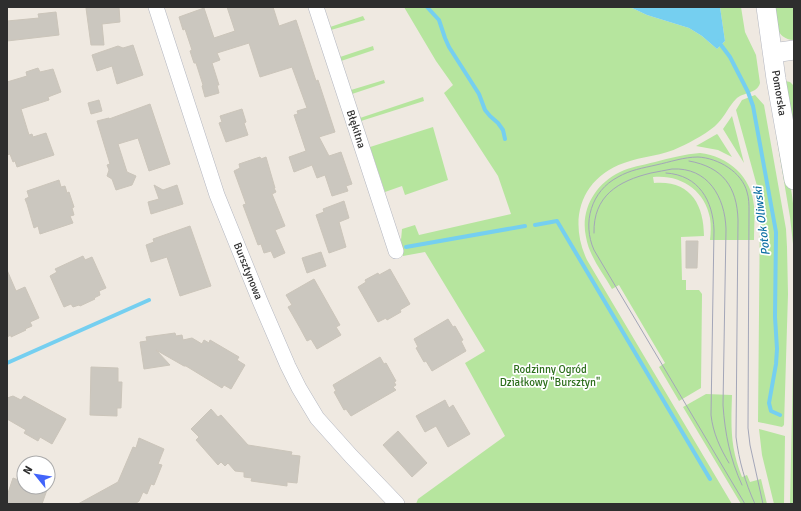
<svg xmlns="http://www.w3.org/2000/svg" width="801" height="511" font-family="Signika,sans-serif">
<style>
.green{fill:#b6e59e}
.water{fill:#75cff0}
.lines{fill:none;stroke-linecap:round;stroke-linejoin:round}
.stream{stroke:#75cff0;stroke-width:4}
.building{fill:#cbc7bf;stroke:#cbc5ba}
.minor-casing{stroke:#b4b7c1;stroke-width:16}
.tertiary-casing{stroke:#b4b7c1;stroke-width:20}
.minor{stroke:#fff;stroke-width:15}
.tertiary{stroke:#fff;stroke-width:19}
.tram{stroke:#a3a6b8;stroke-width:1}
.labels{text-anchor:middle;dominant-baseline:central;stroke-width:3.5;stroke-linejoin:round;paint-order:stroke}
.street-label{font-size:11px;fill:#2e2e2e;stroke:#fff}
.park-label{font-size:11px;fill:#2c6e1b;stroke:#fff}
.water-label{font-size:12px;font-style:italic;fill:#0d6fa3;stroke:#fff}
</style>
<rect width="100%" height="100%" fill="#efe9e1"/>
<path class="green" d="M404,7H630L647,15L689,28L702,36L717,49L725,41L720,7H741L745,32L756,55L760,83C757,94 743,92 736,99C729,106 725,116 718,123C710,132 691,142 680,147C663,156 642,156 624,163C581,178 568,220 587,260L732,504H416L418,499L505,436L465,363L485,351L425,252L403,256L401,240L402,229L415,225L419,235L511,214L498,176L444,93L453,85L436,61Z
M773,7H784V8L794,7V40C775,39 776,22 773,7Z
M363,16L365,20L331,30L330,27Z
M373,46L374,50L341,61L340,57Z
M384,80L385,83L352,94L351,90Z
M785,81L790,82L794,86V137Z
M755,95L764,105L786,229L787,247L788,294L784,425L782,427L758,422L760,205L757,186L736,110L742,100Z
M423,97L424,101L361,121L360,118Z
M732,116L744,163L723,129Z
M433,127L448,180L405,195L402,186L385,192L370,147Z
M717,134L718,135L732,157L718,150L696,146Z
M776,134C785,161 793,188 794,216C795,228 794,240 794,253L790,217Z
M700,153C728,156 752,177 754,206C755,217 754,229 754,240H710C711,232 711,225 710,218C705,190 680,174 653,177L654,183C690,180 704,204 704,236L681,237L682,280H686V290H699L702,294L701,388L679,401L659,367L665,363L619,285L612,289C603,273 589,256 586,237C580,210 595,184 620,172C630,167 643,165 655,162C670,158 685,154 700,153Z
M794,322V504H790Z
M706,394L732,395C731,427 730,447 742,477L747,475L750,482L761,479L767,504H741L683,407Z
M759,429L785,436L784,504H774L762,455Z"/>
<path class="water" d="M630,7H720L725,41L717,49L702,36L689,28L647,15Z"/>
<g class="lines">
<path class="stream" d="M427,7L439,20L445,38L449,47L479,94L485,110L490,116L498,123L503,130L505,139
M718,41L730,57L748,92L753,106L776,232L775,317L777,349L776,364L769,403L771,411L780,415
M535,225L557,221L710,479
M406,247L525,226
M7,363L149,300"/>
</g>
<path class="building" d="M93,7H119L120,22L102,24L104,45H91L86,8Z
M227,7H273L279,26L296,20L316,81L318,80L335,132L319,137L329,156L341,152L352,184L346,186L348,191L332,196L325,175L317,178L312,165L294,172L289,157L306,151L294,115L298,114L297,111L307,108L292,67L260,77L249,43L217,53L220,60L212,63L219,85H217L219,93L205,97L202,86L203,85L196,63H194L190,51L192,50L185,29L183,30L179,17L204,8L214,38L235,31Z
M56,12L59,35L7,41V21L39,18L38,14Z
M133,45L143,75L117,84L112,66L97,71L92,55L118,46L123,48Z
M38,68L40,72L53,69L61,92L48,97L49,100L21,109L29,135L32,134L33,137L46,133L54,155L17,167L15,161L13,162L10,154L7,155V82L27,76L26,72Z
M99,100L102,111L91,114L88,103Z
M150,104L170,164L149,171L138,138L118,144L127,172L136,176L132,185L116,190L112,179L107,176L109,170L107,165L110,164L97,121L109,118V119Z
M242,109L246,122L244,123L248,135L226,142L219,123L222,122L220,116Z
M260,157L261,159L266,157L275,188H274L276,192L272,194L285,226L275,230L285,253L274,258L271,251L264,253L261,244L258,245L243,205L246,204L234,171L240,168L239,164Z
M59,180L61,187L65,186L67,193L69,192L74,207L72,208L74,215L70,216L73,223L40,234L38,226L34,228L27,204L25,199L29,197L27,191Z
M154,185L163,190L177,185L183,204L151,214L148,202L159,199Z
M344,201L349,218L339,222L346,247L329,253L316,215L324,212L323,209Z
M190,226L211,286L180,296L167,257L151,262L146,245L154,242L153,239Z
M686,241H698L697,268H686Z
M321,252L326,266L307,273L302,258Z
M83,256L85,260L92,257L106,288L99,291L100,295L94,298L95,299L80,306L79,305L73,307L71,304L64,307L50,276L57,272L55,269Z
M390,269L410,304L400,310L401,312L387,320L386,318L378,322L358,287L366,282L365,280L378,273L379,275Z
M7,270L16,291L25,287L39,318L30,322L32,326L25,329L26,330L11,337V335L7,337Z
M314,279L340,325L336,327L341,335L317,349L311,339L307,341L300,328L288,307L292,305L286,295Z
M448,319L453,327L455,326L463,340L461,341L466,351L432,371L426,361L424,362L416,348L418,347L414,339Z
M175,333L176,336L182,335L183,340L192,338L202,344L204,340L209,343L210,340L239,357L237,360L245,365L231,389L224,385L222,388L186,366H184L156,350L170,365L144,369L140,342L147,341L146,337Z
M380,357L384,364L386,363L396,381L394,382L396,385L393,387L396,390L351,416L346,409L344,410L334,392L336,391L333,385Z
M91,367L118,368V382H122L121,408H117V416L90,415Z
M13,396L21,400L24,396L66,419L52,444L40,437L38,441L24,433L26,430L7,419V398Z
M445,400L449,408L453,405L470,434L448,447L436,426L425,432L416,416Z
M211,409L218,417L221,415L248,445L292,452L291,455L300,456L297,483L287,482V486L251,481L252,478L244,477V472L235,471L228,463L225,466L221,462L218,465L196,440L199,437L191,429Z
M398,431L427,463L412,477L383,445Z
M139,438L164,449L158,464L162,465L154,485L151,484L147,494L143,492L139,501L135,504H78L118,482L133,447L136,448Z
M13,478L24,482V487H48L42,504H7V496Z"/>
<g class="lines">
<g class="minor-casing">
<path id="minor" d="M156,7L217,195L260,301L288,366L299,388L317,418L351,456L397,504
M316,7L396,251"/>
</g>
<g class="tertiary-casing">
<path id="tertiary" d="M766,7L776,79L794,180
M773,53L794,50"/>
</g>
<use href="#minor" class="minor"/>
<use href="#tertiary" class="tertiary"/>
<path class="tram" d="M689,161C723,167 737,187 738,220L736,437C739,461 745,482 755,504
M666,173C699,175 713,201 714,230L711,415C713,433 720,448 729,463
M594,233C593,196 618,181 651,173C658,172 665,170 672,169C708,167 725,197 726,229L723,405C725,434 730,459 742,485
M745,504L594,250C582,223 591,191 618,177C630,170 643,168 656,165C670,162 684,157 698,157C718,158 742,172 747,192C749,198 749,205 749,211L748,428L750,445L763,504"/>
</g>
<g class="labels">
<g class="street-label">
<text transform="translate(779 93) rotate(81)">Pomorska</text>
<text transform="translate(356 129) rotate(72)">Błękitna</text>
<text transform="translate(248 271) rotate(68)">Bursztynowa</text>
</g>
<g class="park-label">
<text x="550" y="369">Rodzinny Ogród<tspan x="550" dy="13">Działkowy "Bursztyn"</tspan></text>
</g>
<g class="water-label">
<text transform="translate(762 221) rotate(-97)">Potok Oliwski</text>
</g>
</g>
<rect width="801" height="511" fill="none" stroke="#2e2e2e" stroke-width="16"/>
<g transform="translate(36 475) rotate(300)"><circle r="19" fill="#ffffff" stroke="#ababab"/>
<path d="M0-3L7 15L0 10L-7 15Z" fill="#4264fb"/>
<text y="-6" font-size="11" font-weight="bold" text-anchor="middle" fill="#2e2e2e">N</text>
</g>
</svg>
